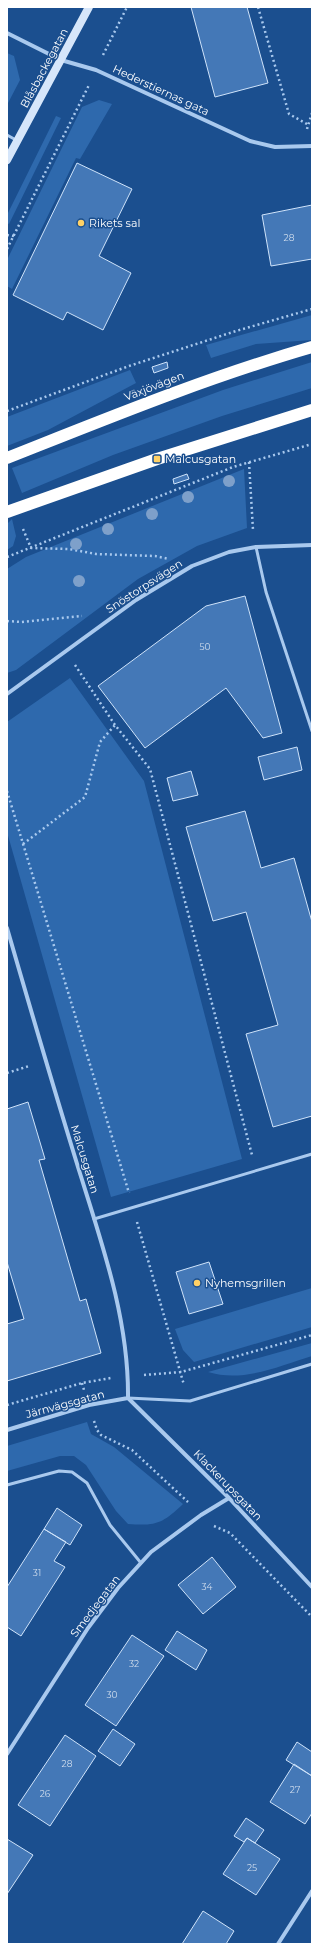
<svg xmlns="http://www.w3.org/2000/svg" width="319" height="1951" font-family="Montserrat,sans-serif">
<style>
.green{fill:#2e69ad}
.building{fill:#4478b7;stroke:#cfe3fa}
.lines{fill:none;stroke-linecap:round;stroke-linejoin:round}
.path{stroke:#a9c9ee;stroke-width:2.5;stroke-dasharray:2 3;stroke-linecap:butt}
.lane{stroke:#a9c9ee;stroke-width:3}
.street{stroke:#a9c9ee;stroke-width:4}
.secondary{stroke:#d6e6fa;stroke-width:8}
.highway{stroke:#fff;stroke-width:12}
.tree{fill:#7ea0ca}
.poi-dot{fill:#ffd166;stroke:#1b4f8f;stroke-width:1.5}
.labels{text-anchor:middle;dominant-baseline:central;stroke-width:3;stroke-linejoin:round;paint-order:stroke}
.number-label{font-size:9px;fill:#d0dded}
.street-label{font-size:11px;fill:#fff;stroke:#1b4f8f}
.poi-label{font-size:11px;fill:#fff;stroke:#1b4f8f;text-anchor:start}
</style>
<rect width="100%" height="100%" fill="#1b4f8f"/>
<path class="green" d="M7,53L14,56L20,80L7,105Z
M99,100L112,104L80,159L76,158L12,289L7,286V260L82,107Z
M56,116L61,118L9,224L7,223V215Z
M312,315V340L256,344L211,358L206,345Z
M312,362V388L222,416L113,455L22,493L12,468L223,390Z
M130,370L136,383L48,430L7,446V417Z
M244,469L247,528L197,546L138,579L16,670L7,673V569L26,557Z
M12,519L16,536L13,546L7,550V524Z
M70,678L144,781L242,1159L111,1197L7,832V722Z
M312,1288V1327L194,1362L183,1350L175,1329Z
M312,1343V1356C279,1366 243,1383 208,1372Z
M87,1422L91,1434L114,1447L183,1504C162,1524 156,1526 128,1524L116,1511L86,1465L74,1456H60L7,1471V1446Z"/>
<path class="building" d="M191,7H247L268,83L215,97Z
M77,163L132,189L99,256L131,273L103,330L67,312L63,320L13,295Z
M312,205V259L271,266L262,215Z
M167,362L168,368L154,373L152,367Z
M187,474L189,479L174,484L173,479Z
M245,596L282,733L263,738L226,688L145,748L98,686L206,606Z
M297,747L302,770L264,780L258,757Z
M191,771L198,795L173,801L167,778Z
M245,811L261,868L294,858L312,922V1116L273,1127L246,1034L278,1025L246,912L213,921L186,827Z
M28,1102L45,1159L39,1160L80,1301L86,1299L101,1353L7,1381V1324L24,1319L7,1262V1109Z
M209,1262L223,1304L189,1314L176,1272Z
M57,1508L82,1525L70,1545L44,1529Z
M44,1529L66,1542L54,1561L65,1567L21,1636L7,1627V1587Z
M212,1557L236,1587L203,1614L178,1585Z
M177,1631L207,1650L196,1670L165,1650Z
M132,1635L164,1656L116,1726L85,1705Z
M113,1729L135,1744L120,1766L98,1751Z
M65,1735L96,1756L50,1826L18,1805Z
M297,1742L312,1752V1776L286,1760Z
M294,1764L312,1776V1813L305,1824L270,1802Z
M246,1818L264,1830L255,1843L247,1838L244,1842L234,1836Z
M247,1838L280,1859L256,1895L223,1874Z
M7,1839L33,1855L7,1894Z
M203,1911L234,1931L226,1944H182Z"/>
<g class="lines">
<path class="path" d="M258,7L289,114L307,124
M103,55L127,7
M307,129L312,113
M7,235L14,236
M7,249L89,85
M7,411L129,366L236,331L312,309
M249,462L253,530
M23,529L31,548L69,549L96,554L155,556L169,559
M7,557L233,467L312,444
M7,621L21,622L82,616
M75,665L115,725L150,769L252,1155
M7,791L129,1193
M23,844L85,797L100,742L115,725
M7,1073L29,1066
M137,1222L184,1385
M144,1375L181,1372L312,1335
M82,1383L84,1390
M7,1405L82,1383L111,1378
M94,1421L97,1430L101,1435L132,1450L188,1502
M214,1526L230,1533L312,1617"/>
<path class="lane" d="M7,135L16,140
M256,547L266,592L312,731
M94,1219L312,1154
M128,1398L190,1401L312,1364
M7,1485L59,1471L72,1472L87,1483L110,1525L141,1563"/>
<path class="street" d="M7,33L61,60L96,70L250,141L275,147L312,146
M7,694L136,600L192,566L229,552L256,547L312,545
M7,928C29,1004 51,1079 74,1154C98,1233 129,1314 128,1398
M128,1398L229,1498L312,1587
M7,1430L89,1405L128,1398
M7,1754L88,1628L118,1588L151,1552L201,1515L229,1498
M278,1944L312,1891"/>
<path class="secondary" d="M7,160L89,7"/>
<path class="highway" d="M7,458C108,418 208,377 312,347
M7,512L157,459L312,410"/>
</g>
<g class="tree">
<circle cx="229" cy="481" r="6"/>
<circle cx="188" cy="497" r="6"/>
<circle cx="152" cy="514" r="6"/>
<circle cx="108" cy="529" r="6"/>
<circle cx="76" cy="544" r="6"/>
<circle cx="79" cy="581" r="6"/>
</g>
<g class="poi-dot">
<circle cx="81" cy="223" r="4"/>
<rect x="153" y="455" width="8" height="8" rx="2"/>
<circle cx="197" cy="1283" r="4"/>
</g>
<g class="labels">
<g class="number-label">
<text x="289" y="237">28</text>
<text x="205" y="646">50</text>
<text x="37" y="1572">31</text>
<text x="207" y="1586">34</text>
<text x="134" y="1663">32</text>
<text x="112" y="1694">30</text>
<text x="67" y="1763">28</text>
<text x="295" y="1789">27</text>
<text x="45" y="1793">26</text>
<text x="252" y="1867">25</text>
</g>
<g class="street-label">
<text transform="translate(44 68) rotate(-62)">Blåsbackegatan</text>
<text transform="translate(161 90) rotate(25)">Hederstiernas gata</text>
<text transform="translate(154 386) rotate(-21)">Växjövägen</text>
<text transform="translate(144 586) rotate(-33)">Snöstorpsvägen</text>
<text transform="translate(85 1159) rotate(73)">Malcusgatan</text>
<text transform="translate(65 1404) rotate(-15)">Järnvägsgatan</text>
<text transform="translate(228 1485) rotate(46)">Klackerupsgatan</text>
<text transform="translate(95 1606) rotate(-53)">Smedjegatan</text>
</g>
<g class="poi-label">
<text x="89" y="223">Rikets sal</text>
<text x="165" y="459">Malcusgatan</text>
<text x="205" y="1283">Nyhemsgrillen</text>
</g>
</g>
<rect width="319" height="1951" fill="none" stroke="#ffffff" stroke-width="16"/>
</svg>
